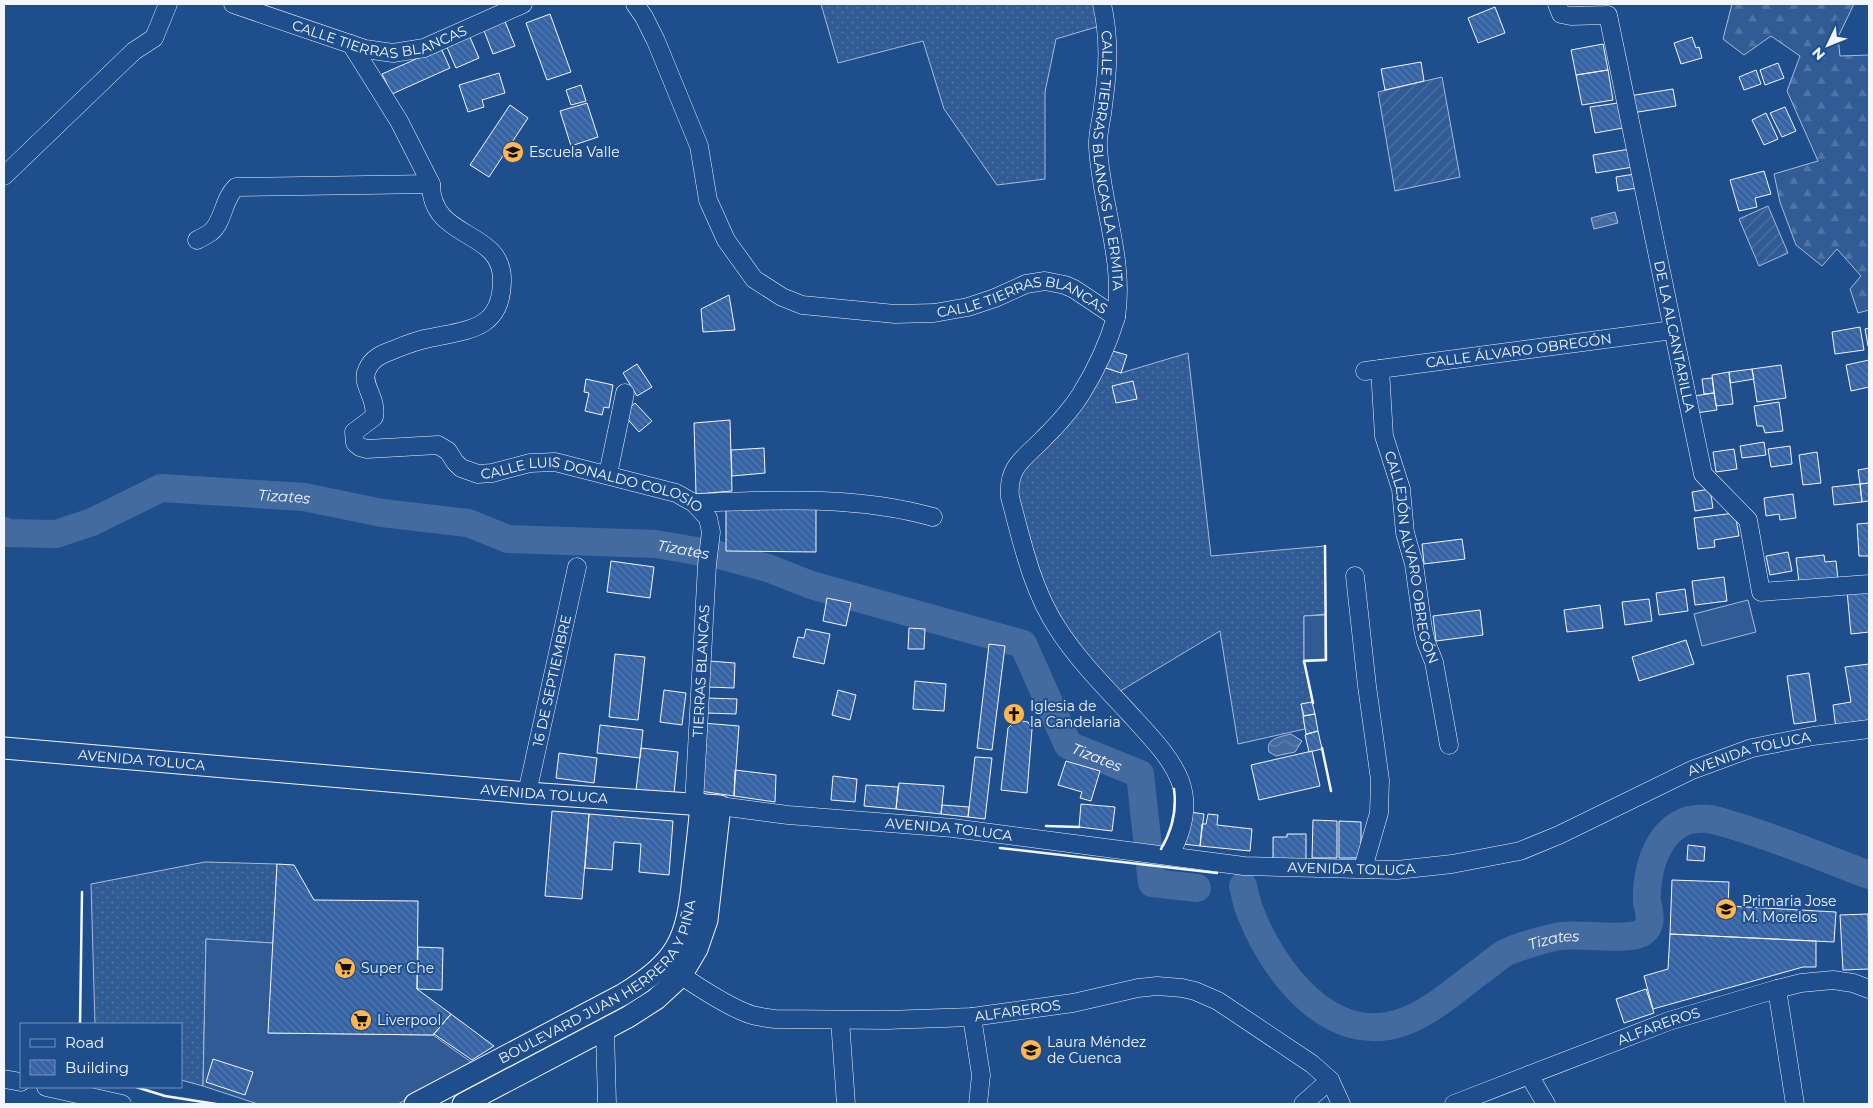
<svg xmlns="http://www.w3.org/2000/svg" width="1873" height="1108" font-family="Montserrat,sans-serif">
<style>
.grass{fill:url(#grass-dots);stroke:#a8bbd7}
.forest{fill:url(#forest-firs);stroke:#a8bbd7}
.garden{fill:url(#garden-furrows);stroke:#a8bbd7}
.pitch{fill:#305b95;stroke:#a8bbd7}
.water{fill:url(#water-waves);stroke:#a8bbd7}
.lines{fill:none;stroke-linecap:round;stroke-linejoin:round}
.river{stroke:#446ba0;stroke-width:28}
.building{fill:url(#building-back-hatch);stroke:#f2f6ff}
.minor-casing{stroke:#f2f6ff;stroke-width:19}
.major-casing{stroke:#f2f6ff;stroke-width:23}
.minor{stroke:#1f4e8c;stroke-width:18}
.major{stroke:#1f4e8c;stroke-width:21}
.wall{stroke:#f2f6ff;stroke-width:2.5}
.labels{text-anchor:middle;dominant-baseline:central;stroke-width:4;stroke-linejoin:round;paint-order:stroke}
.street-label{font-size:14px;fill:#f2f6ff;stroke:#1f4e8c}
.poi-label{font-size:14px;fill:#f2f6ff;stroke:#1f4e8c;text-anchor:start}
.water-label{font-size:15px;font-style:italic;fill:#f2f6ff;stroke:#1f4e8c}
</style>
<defs>
<pattern id="grass-dots" width="8" height="8" patternUnits="userSpaceOnUse" patternTransform="scale(1.25)"><rect width="8" height="8" fill="#305b95"/><path d="M2 2h.1M6 6h.1" fill="none" stroke="#4e73a5" stroke-width="1.8" stroke-linecap="round"/></pattern>
<pattern id="forest-firs" width="22" height="20" patternUnits="userSpaceOnUse" patternTransform="scale(1.25)"><rect width="22" height="20" fill="#305b95"/><path d="M5 1l3.5 6h-7zM16 11l3.5 6h-7z" fill="#4e73a5"/></pattern>
<pattern id="garden-furrows" width="10" height="10" patternUnits="userSpaceOnUse" patternTransform="scale(1.25)"><rect width="10" height="10" fill="#305b95"/><path d="M-1 1l2-2M0 10L10 0M9 11l2-2" fill="none" stroke="#4e73a5"/></pattern>
<pattern id="water-waves" width="16" height="10" patternUnits="userSpaceOnUse" patternTransform="scale(1.25)"><rect width="16" height="10" fill="#446ba0"/><path d="M0 5q4-4 8 0t8 0" fill="none" stroke="#5f81ae"/></pattern>
<pattern id="building-back-hatch" width="6" height="6" patternUnits="userSpaceOnUse" patternTransform="scale(1.25)"><rect width="6" height="6" fill="#3563a3"/><path d="M-1 5l2 2M0 0l6 6M5-1l2 2" fill="none" stroke="#537ab1"/></pattern>
</defs>
<rect width="100%" height="100%" fill="#1f4e8c"/>
<path class="grass" d="M821,4H1098L1103,25L1056,39L1045,92V179L997,185L944,109L923,41L838,63Z
M1188,353L1211,556L1325,546L1326,614L1304,616V660L1312,702L1301,704L1305,729L1238,744L1220,631L1117,693L1053,610L1015,497L1016,481L1103,367L1121,373Z
M205,862L277,864L273,943L206,939L203,1086L181,1080V1024H95L91,884Z"/>
<path class="forest" d="M1732,4H1854L1838,37L1840,56L1869,55V310L1858,313L1850,289L1861,276L1837,249L1822,266L1796,245L1780,202L1774,174L1818,161L1787,91L1800,56L1771,36L1744,55L1723,39Z"/>
<path class="garden" d="M1442,77L1460,177L1395,191L1378,92Z
M1768,206L1788,253L1759,266L1739,219Z"/>
<path class="pitch" d="M1748,600L1756,632L1702,646L1694,614Z
M1325,615V659L1304,660V616Z
M206,939L273,943L269,1033L433,1035L471,1062L398,1104H258L203,1086Z"/>
<path class="water" d="M1615,212L1618,223L1594,229L1591,218Z
M1291,734L1302,741L1295,752L1276,756L1269,752C1265,738 1280,737 1291,734Z"/>
<g class="lines">
<g class="river">
<path id="s1" d="M4,531L7,533L56,534L92,522L161,488L304,497L382,513L468,523L508,539L656,544L719,555L768,568L811,585L1023,644L1068,745L1140,774L1152,883L1197,888"/>
<path id="s2" d="M1243,886C1245,895 1247,905 1251,914C1274,972 1331,1048 1403,1022C1432,1012 1461,985 1486,967C1493,962 1501,954 1509,951C1522,946 1547,938 1561,936C1580,933 1629,942 1643,932C1652,925 1650,916 1648,906C1646,902 1647,895 1647,890C1649,862 1660,829 1689,820C1696,819 1703,818 1710,819C1719,821 1728,824 1738,827C1782,840 1826,859 1869,875"/>
</g>
</g>
<path class="building" d="M1495,7L1505,33L1478,43L1468,18Z
M550,14L571,72L547,80L526,23Z
M504,19L515,46L493,54L483,28Z
M469,35L479,58L456,68L446,45Z
M1692,37L1696,48L1699,47L1702,58L1681,64L1674,43Z
M1603,44L1608,70L1576,75L1571,50Z
M441,48L450,68L392,94L382,74Z
M1421,62L1424,81L1385,90L1381,69Z
M1778,63L1784,78L1765,85L1760,70Z
M1608,70L1613,100L1582,105L1576,75Z
M1756,70L1761,84L1744,90L1739,77Z
M499,73L505,93L482,100L484,107L468,112L459,85Z
M581,85L586,101L571,105L566,90Z
M1673,89L1676,106L1632,113L1629,96Z
M587,103L598,137L571,146L560,111Z
M1618,103L1623,128L1595,133L1590,107Z
M510,105L528,118L489,177L470,165Z
M1785,107L1796,131L1782,137L1770,113Z
M1766,113L1778,139L1764,145L1752,120Z
M1630,149L1633,167L1596,173L1593,155Z
M1764,171L1771,194L1755,198L1757,207L1739,211L1730,180Z
M1635,174L1637,188L1618,191L1616,177Z
M729,295L735,330L703,332L701,309Z
M1860,327L1864,350L1835,354L1832,332Z
M1869,328V346H1868L1865,329Z
M1109,350L1127,355L1121,373L1103,367Z
M1869,360V387L1851,391L1846,365Z
M637,364L652,387L637,396L623,373Z
M1781,365L1786,398L1757,402L1752,369Z
M1752,369L1754,379L1730,383L1729,372Z
M1729,372L1733,404L1716,406L1712,375Z
M1712,378L1714,393L1704,394L1702,379Z
M586,379L613,385L609,408L604,407L602,415L585,411L589,393L584,392Z
M1133,381L1137,399L1116,403L1112,386Z
M1714,393L1717,410L1696,413L1694,396Z
M1779,402L1783,431L1765,433L1763,426H1757L1754,406Z
M635,403L652,421L639,432L623,414Z
M730,420L732,491L696,494L694,423Z
M1764,442L1766,455L1742,458L1740,446Z
M1790,446L1792,464L1771,467L1768,449Z
M764,448L765,473L732,476L731,450Z
M1734,449L1737,469L1716,472L1713,452Z
M1817,452L1821,483L1803,485L1799,455Z
M1869,468V483L1860,484L1858,470Z
M1869,483V501L1862,502L1860,484Z
M1860,484L1862,502L1834,505L1832,487Z
M1710,489L1713,508L1695,511L1692,492Z
M1793,494L1796,518L1780,520L1779,514L1766,516L1764,498Z
M726,504L816,505V552L726,551Z
M1735,513L1739,536L1714,540L1715,547L1698,549L1694,518Z
M1869,523V556H1859L1857,524Z
M1462,539L1465,559L1424,564L1422,544Z
M1788,552L1792,571L1770,575L1766,556Z
M1824,555L1825,562L1836,561L1838,579L1799,582L1796,558Z
M611,561L654,567L650,598L607,592Z
M1724,577L1727,601L1695,605L1692,581Z
M1685,589L1688,611L1659,615L1656,593Z
M1869,589V632L1851,634L1847,591Z
M827,598L851,603L846,626L823,621Z
M1649,599L1652,621L1625,625L1622,602Z
M1600,605L1603,628L1567,632L1564,610Z
M1480,610L1483,635L1436,641L1433,616Z
M909,628L925,629L924,649H908Z
M806,629L830,634L824,664L793,657L798,637L804,638Z
M1686,640L1694,664L1639,681L1632,657Z
M989,644L1005,646L992,750L977,748Z
M615,654L645,657L638,720L609,717Z
M709,661L735,663L734,688L707,687Z
M1869,664V723L1836,729L1833,705L1851,702L1845,667Z
M1809,673L1816,721L1794,724L1787,676Z
M915,681L946,684L944,711L913,709Z
M664,690L686,693L682,725L660,722Z
M838,690L856,695L850,720L832,715Z
M707,698L737,699L736,714L707,713Z
M1312,702L1315,714L1304,716L1301,704Z
M1315,714L1318,731L1306,734L1303,716Z
M1016,720L1028,722L1032,729L1027,793L1001,790L1008,728Z
M703,723L739,726L734,796L700,791Z
M600,725L643,730L640,758L597,753Z
M1318,731L1322,749L1309,752L1305,735Z
M641,748L678,752L674,794L636,790Z
M1312,751L1320,786L1259,800L1251,765Z
M559,753L597,758L594,783L556,778Z
M975,757L992,758L985,819L968,817Z
M1066,761L1100,771L1091,801L1080,798L1082,792L1058,785Z
M735,770L776,775L775,802L734,796Z
M833,776L857,779L855,802L831,800Z
M899,783L944,786L941,814L896,809Z
M866,785L898,787L896,809L864,806Z
M1081,804L1115,807L1112,831L1079,827Z
M942,805L969,807L968,817L941,814Z
M552,811L589,814L582,899L545,896Z
M1190,812L1204,814L1200,846L1183,844Z
M589,814L673,821L669,875L639,872L641,844L614,842L612,870L585,868Z
M1208,814L1218,815L1217,825L1252,829L1250,851L1200,846L1202,824H1206Z
M1313,820L1337,821V858H1312Z
M1339,821L1361,822V858H1339Z
M1287,834H1306V859H1273V837H1287Z
M1688,845L1705,847L1704,861L1687,860Z
M277,864L294,865L314,900L418,901L417,989L451,1014L433,1035L268,1033Z
M1672,880L1729,882L1728,906L1836,912L1834,942L1670,934Z
M1868,914L1869,969L1843,970L1840,915Z
M1670,934L1816,941V967H1803L1653,1009L1644,976L1668,969Z
M418,947L443,948L442,990L417,989Z
M1646,989L1654,1013L1624,1023L1616,999Z
M451,1014L494,1046L472,1060L434,1034Z
M213,1059L253,1072L245,1095L206,1082Z"/>
<g class="lines">
<g class="minor-casing">
<g id="minor">
<path id="s3" d="M233,4L365,49L393,53L424,48L523,4"/>
<path id="s4" d="M635,4L644,17L656,41L699,146L708,200L726,240L754,279L782,297L802,305L895,314L934,313L968,307L995,298L1026,284L1045,281L1065,285L1074,289L1116,317C1108,344 1096,370 1081,394C1071,410 1058,424 1044,438C1025,458 1007,466 1010,497C1022,542 1032,590 1058,629C1078,660 1104,686 1129,713C1171,759 1206,791 1169,856"/>
<path id="s5" d="M1102,4C1110,40 1108,70 1103,106C1102,119 1097,134 1098,147C1101,204 1125,260 1116,317"/>
<path id="s6" d="M1557,4L1561,14L1571,16L1608,15L1703,474L1748,520L1761,592L1869,584"/>
<path d="M154,38L168,4"/>
<path id="s7" d="M351,44L399,121L431,184C431,242 504,228 502,282C501,330 467,330 430,338C417,340 405,345 393,350C382,354 372,358 367,370C360,384 378,398 374,417L354,432L355,443L360,447L367,449L438,445L448,451L455,462L461,468L478,474L492,473L530,463L555,462L676,493L694,503L708,518L711,532L707,565L694,804"/>
<path d="M4,176L134,51L154,38"/>
<path d="M197,240C201,238 207,235 211,232C224,221 223,199 236,187L431,184"/>
<path id="s8" d="M1380,369L1384,436L1401,489L1405,533L1414,564L1423,629L1426,642L1434,662L1449,745"/>
<path id="s9" d="M1365,371L1673,330"/>
<path d="M608,474L625,393"/>
<path d="M694,503C774,500 856,495 933,517"/>
<path d="M1355,576L1367,686L1380,780L1379,813L1363,868"/>
<path id="s10" d="M527,793L577,567"/>
<path id="s11" d="M720,806L788,815L953,828L1244,866L1397,870L1452,864L1520,851L1559,835L1692,770L1752,748L1813,736L1869,729"/>
<path id="s12" d="M671,967C687,981 732,1009 752,1015C760,1017 767,1018 775,1019L887,1020L972,1017L1073,1003L1138,988L1157,986L1182,988L1195,991L1218,1001L1312,1064L1330,1080L1341,1104"/>
<path d="M1777,989L1795,1104"/>
<path d="M972,1017L981,1075L978,1104"/>
<path d="M840,1020L846,1104"/>
<path d="M605,1029L607,1104"/>
<path d="M1529,1075L1546,1104"/>
<path d="M4,1079L21,1082"/>
<path d="M46,1087L122,1104"/>
<path d="M1303,1104L1330,1080"/>
<path id="s13" d="M1454,1104L1669,1021L1777,989L1801,983L1833,980L1853,983L1869,989"/>
</g>
</g>
<g class="major-casing">
<g id="major">
<path id="s14" d="M4,748L527,793L720,806L707,920L697,949L681,976L656,999L628,1017L463,1104"/>
<path id="s15" d="M415,1104L622,995C678,961 687,940 693,877C696,853 699,829 701,804"/>
</g>
</g>
<use href="#minor" class="minor"/>
<use href="#major" class="major"/>
<path class="wall" d="M1313,703L1304,661L1326,660L1325,546
M1322,748L1331,791
M1046,826L1079,827
M1000,848L1217,873
M1161,849C1172,830 1177,811 1174,789
M80,1024L82,892
M136,1087L165,1096L216,1104"/>
</g>
<defs>
<g id="school-disc" transform="scale(1.125)"><circle r="9.5" fill="#ffb74d" stroke="#1f4e8c"/><path d="M0-5L7-2L0 1L-7-2ZM-4 1L0 2.5L4 1V4Q0 6-4 4Z" fill="#111"/></g>
<g id="church-disc" transform="scale(1.125)"><circle r="9.5" fill="#ffb74d" stroke="#1f4e8c"/><path d="M-1.2-6h2.4v3.5h3.3v2.4h-3.3V6h-2.4V-.1h-3.3v-2.4h3.3Z" fill="#111"/></g>
<g id="supermarket-disc" transform="scale(1.125)"><circle r="9.5" fill="#ffb74d" stroke="#1f4e8c"/><path d="M-6-5.5h2.5l.6 2H6L4.5 2H-2.5L-4.4-4H-6ZM-1.5 3.2a1.3 1.3 0 1 0 .1 0ZM3 3.2a1.3 1.3 0 1 0 .1 0Z" fill="#111"/></g>
</defs>
<g fill-rule="evenodd">
<use href="#school-disc" x="513" y="152"/>
<use href="#church-disc" x="1014" y="714"/>
<use href="#school-disc" x="1726" y="909"/>
<use href="#supermarket-disc" x="345" y="968"/>
<use href="#supermarket-disc" x="361" y="1020"/>
<use href="#school-disc" x="1031" y="1050"/>
</g>
<g class="labels">
<g class="street-label">
<text stroke="none"><textPath href="#s3" startOffset="154">CALLE TIERRAS BLANCAS</textPath></text>
<text stroke="none"><textPath href="#s5" startOffset="158">CALLE TIERRAS BLANCAS LA ERMITA</textPath></text>
<text stroke="none"><textPath href="#s4" startOffset="584">CALLE TIERRAS BLANCAS</textPath></text>
<text stroke="none"><textPath href="#s6" startOffset="386">DE LA ALCANTARILLA</textPath></text>
<text stroke="none"><textPath href="#s9" startOffset="155">CALLE ÁLVARO OBREGÓN</textPath></text>
<text stroke="none"><textPath href="#s7" startOffset="804">CALLE LUIS DONALDO COLOSIO</textPath></text>
<text stroke="none"><textPath href="#s8" startOffset="192">CALLEJÓN ALVARO OBREGÓN</textPath></text>
<text transform="translate(701 671) rotate(-87)">TIERRAS BLANCAS</text>
<text stroke="none"><textPath href="#s10" startOffset="115">16 DE SEPTIEMBRE</textPath></text>
<text stroke="none"><textPath href="#s11" startOffset="1055">AVENIDA TOLUCA</textPath></text>
<text stroke="none"><textPath href="#s14" startOffset="138">AVENIDA TOLUCA</textPath></text>
<text stroke="none"><textPath href="#s14" startOffset="542">AVENIDA TOLUCA</textPath></text>
<text stroke="none"><textPath href="#s11" startOffset="230">AVENIDA TOLUCA</textPath></text>
<text stroke="none"><textPath href="#s11" startOffset="635">AVENIDA TOLUCA</textPath></text>
<text stroke="none"><textPath href="#s15" startOffset="226">BOULEVARD JUAN HERRERA Y PIÑA</textPath></text>
<text stroke="none"><textPath href="#s12" startOffset="361">ALFAREROS</textPath></text>
<text stroke="none"><textPath href="#s13" startOffset="219">ALFAREROS</textPath></text>
</g>
<g class="poi-label">
<text x="529" y="152">Escuela Valle</text>
<text x="1030" y="706">Iglesia de<tspan x="1030" dy="16">la Candelaria</tspan></text>
<text x="1742" y="901">Primaria Jose<tspan x="1742" dy="16">M. Morelos</tspan></text>
<text x="361" y="968">Super Che</text>
<text x="377" y="1020">Liverpool</text>
<text x="1047" y="1042">Laura Méndez<tspan x="1047" dy="16">de Cuenca</tspan></text>
</g>
<g class="water-label">
<text stroke="none"><textPath href="#s1" startOffset="291">Tizates</textPath></text>
<text stroke="none"><textPath href="#s1" startOffset="696">Tizates</textPath></text>
<text stroke="none"><textPath href="#s1" startOffset="1191">Tizates</textPath></text>
<text stroke="none"><textPath href="#s2" startOffset="410">Tizates</textPath></text>
</g>
</g>
<rect width="1873" height="1108" fill="none" stroke="#f2f6ff" stroke-width="10"/>
<rect x="20" y="1023" width="162" height="65" fill="#1f4e8c" stroke="#7391ba"/>
<rect x="30" y="1039" width="25" height="8" fill="#1f4e8c" stroke="#7391ba"/>
<text x="65" y="1048" font-size="15" fill="#f2f6ff">Road</text>
<rect x="30" y="1060" width="25" height="15" fill="url(#building-back-hatch)" stroke="#7391ba"/>
<text x="65" y="1073" font-size="15" fill="#f2f6ff">Building</text>
<g transform="translate(1828 45) rotate(227)" stroke="#1f4e8c" stroke-width="4" paint-order="stroke">
<path d="M0-4L9 19L0 12L-9 19Z" fill="#f2f6ff"/>
<text y="-8" font-size="14" font-weight="bold" text-anchor="middle" fill="#f2f6ff">N</text>
</g>
</svg>
